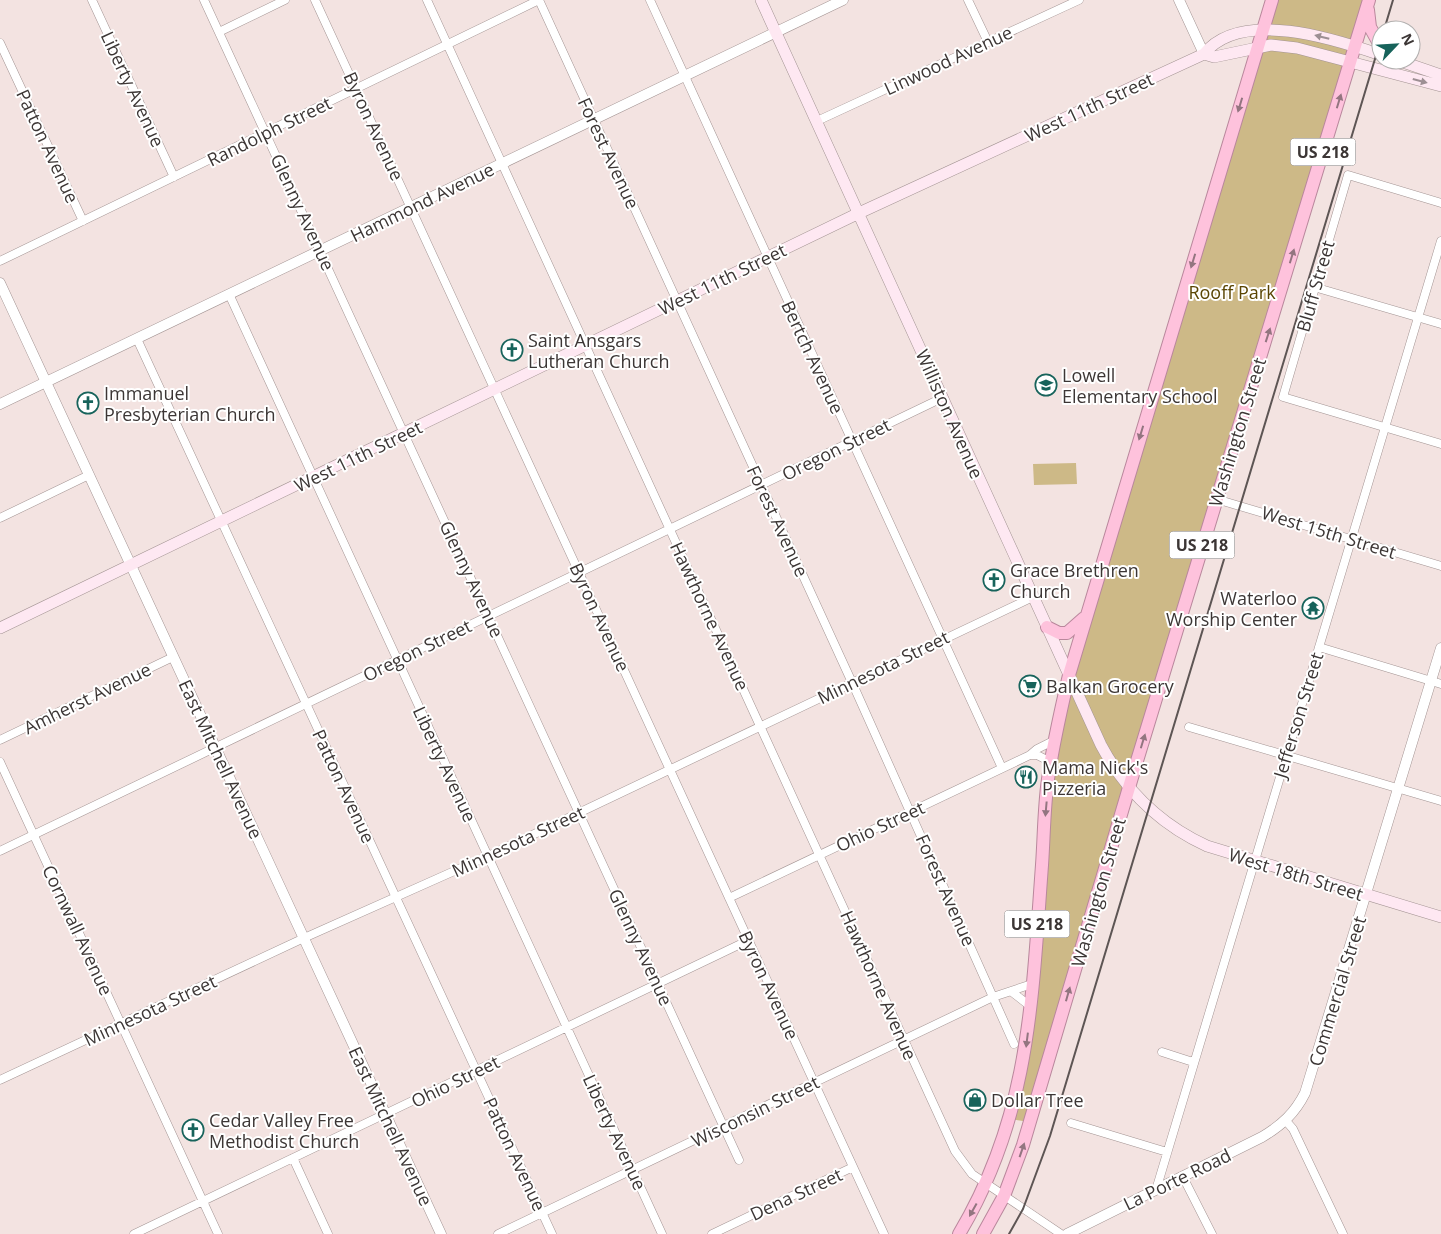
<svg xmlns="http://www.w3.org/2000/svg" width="1441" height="1234" font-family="'Open Sans',sans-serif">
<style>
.green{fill:#cdb987}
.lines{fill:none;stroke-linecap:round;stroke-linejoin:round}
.minor-casing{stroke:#a39493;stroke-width:9}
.tertiary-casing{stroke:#a39493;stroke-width:11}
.secondary-casing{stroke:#a39493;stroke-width:12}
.trunk-casing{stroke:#b9879c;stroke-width:14}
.minor{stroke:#fff;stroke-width:8}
.tertiary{stroke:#fff;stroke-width:10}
.secondary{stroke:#fee8f2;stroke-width:11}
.trunk{stroke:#fec2dc;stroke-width:12}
.rail{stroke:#5d5554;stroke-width:2}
.oneway{fill:#9d8f94}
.oneway2{fill:#937580}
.labels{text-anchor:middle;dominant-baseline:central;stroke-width:4;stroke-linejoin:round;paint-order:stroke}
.shield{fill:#fff;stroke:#767272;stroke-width:1}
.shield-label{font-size:16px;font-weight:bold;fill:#3c3635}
.street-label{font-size:18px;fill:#3c3635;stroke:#fff}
.park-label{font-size:18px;fill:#5a4503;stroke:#fff}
.poi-label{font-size:18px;fill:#3c3635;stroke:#fff;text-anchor:start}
</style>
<rect width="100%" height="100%" fill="#f3e3e1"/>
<path class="green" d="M1272,0H1369L1030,1122L1010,1119L1022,1073L1059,720Z
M1076,463L1077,484L1034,485L1033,464Z"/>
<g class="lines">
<g class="minor-casing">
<path id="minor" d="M92,0L174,177
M204,0L739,1160
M315,0L884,1234
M427,0L955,1151L972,1174L1061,1234
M539,0L855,689L1014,1044
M650,0L1002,768
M968,0L988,42
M219,32L285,0
M0,43L83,221
M817,121L1079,0
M1441,203L1348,175L1283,397L1441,444
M0,261L539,0
M1314,287L1441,324
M229,294L662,1234
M137,339L552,1234
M1216,499L1441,566
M0,518L89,475
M1319,647L1441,684
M1189,727L1441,801
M0,740L173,657
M1030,755H1037L1051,762
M0,762L218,1234
M0,851L942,398
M729,898L1030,755L1037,749L1055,740
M1012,992L1030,1006
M1162,1052L1193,1062
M0,1080L304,938L488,856L1033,597
M1286,1121L1293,1129L1343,1234
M1071,1123L1167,1152
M293,1158L328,1234
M1183,1177L1212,1234
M1156,1190L1441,241
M134,1234L749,940
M498,1234L993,997L1032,984
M712,1234L853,1167"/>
</g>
<g class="tertiary-casing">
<path id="tertiary" d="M1179,0L1204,54
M0,283L441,1234
M0,404L843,0
M1067,1234L1262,1137C1282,1125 1295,1113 1305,1093L1441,648"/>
</g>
<g class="secondary-casing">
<path id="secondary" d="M761,0L1101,745C1125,790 1161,825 1207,846L1441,917
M1204,54L1214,57L1271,45L1297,48L1441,86
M1397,60L1441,75
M0,628L859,213L1204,54C1241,8 1335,39 1381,55"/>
</g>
<g class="trunk-casing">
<path id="trunk" d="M1368,10L1370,27L1381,47
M1047,627L1059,633H1067L1084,618
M959,1234C1030,1115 1032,1000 1042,865C1044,837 1044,807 1048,779C1053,744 1061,709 1069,675L1272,0
M983,1234L1004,1196L1023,1145L1133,774L1369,0"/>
</g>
<use href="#minor" class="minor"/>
<use href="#tertiary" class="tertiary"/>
<use href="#secondary" class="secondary"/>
<use href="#trunk" class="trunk"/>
<path class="rail" d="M1384,30L1393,0
M1009,1234L1023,1209L1050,1136L1381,39"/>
</g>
<defs><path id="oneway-solid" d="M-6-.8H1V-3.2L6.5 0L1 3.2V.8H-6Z" transform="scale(1.25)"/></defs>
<g class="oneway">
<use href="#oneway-solid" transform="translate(1322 37) rotate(-166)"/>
<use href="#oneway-solid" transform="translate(1420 81) rotate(15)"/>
</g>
<g class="oneway2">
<use href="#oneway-solid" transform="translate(1339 101) rotate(-73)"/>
<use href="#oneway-solid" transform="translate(1240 105) rotate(107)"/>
<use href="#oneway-solid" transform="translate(1292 256) rotate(-73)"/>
<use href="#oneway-solid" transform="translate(1193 261) rotate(107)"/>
<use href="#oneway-solid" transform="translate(1268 335) rotate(-72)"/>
<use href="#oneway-solid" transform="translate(1141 433) rotate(107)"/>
<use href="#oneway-solid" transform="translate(1143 741) rotate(-73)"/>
<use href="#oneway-solid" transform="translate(1046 809) rotate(95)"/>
<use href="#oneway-solid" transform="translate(1068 994) rotate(-74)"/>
<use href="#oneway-solid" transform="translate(1027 1040) rotate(97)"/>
<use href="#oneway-solid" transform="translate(1022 1150) rotate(-71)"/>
<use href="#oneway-solid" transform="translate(973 1210) rotate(119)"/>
</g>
<defs>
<g id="church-ring" transform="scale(1.125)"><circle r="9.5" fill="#fff" stroke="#17635b" stroke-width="1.5"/><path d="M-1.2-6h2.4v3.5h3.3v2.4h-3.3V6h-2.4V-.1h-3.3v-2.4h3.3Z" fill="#17635b"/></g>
<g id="school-ring" transform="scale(1.125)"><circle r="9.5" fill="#fff" stroke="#17635b" stroke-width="1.5"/><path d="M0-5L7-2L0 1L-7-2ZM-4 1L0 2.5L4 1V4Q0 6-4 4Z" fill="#17635b"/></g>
<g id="temple-ring" transform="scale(1.125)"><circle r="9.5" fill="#fff" stroke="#17635b" stroke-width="1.5"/><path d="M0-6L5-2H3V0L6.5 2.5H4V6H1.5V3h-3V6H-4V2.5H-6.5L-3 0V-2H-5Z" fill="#17635b"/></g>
<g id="supermarket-ring" transform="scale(1.125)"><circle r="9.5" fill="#fff" stroke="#17635b" stroke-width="1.5"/><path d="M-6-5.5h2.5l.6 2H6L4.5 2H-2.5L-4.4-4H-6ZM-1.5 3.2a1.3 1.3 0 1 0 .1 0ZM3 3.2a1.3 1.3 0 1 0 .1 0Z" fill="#17635b"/></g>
<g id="restaurant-ring" transform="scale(1.125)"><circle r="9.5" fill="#fff" stroke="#17635b" stroke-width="1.5"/><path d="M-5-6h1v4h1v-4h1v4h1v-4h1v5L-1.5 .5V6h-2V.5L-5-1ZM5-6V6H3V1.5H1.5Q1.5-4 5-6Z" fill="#17635b"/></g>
<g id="shop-ring" transform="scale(1.125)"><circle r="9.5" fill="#fff" stroke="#17635b" stroke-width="1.5"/><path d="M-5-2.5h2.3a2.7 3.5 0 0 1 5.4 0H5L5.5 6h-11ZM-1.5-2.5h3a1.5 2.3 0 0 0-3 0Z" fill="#17635b"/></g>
</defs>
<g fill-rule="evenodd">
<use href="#church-ring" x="512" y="350"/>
<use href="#school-ring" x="1046" y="385"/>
<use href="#church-ring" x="88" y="403"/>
<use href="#church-ring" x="994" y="580"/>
<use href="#temple-ring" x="1313" y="608"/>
<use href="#supermarket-ring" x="1030" y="686"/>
<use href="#restaurant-ring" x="1026" y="777"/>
<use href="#shop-ring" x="975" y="1100"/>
<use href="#church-ring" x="193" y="1130"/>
</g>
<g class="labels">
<g class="shield">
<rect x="1290.5" y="138.5" width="65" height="27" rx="4"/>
<rect x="1169.5" y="531.5" width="65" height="27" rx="4"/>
<rect x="1004.5" y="910.5" width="65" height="27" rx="4"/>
</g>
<g class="shield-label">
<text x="1323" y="152">US 218</text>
<text x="1202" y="545">US 218</text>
<text x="1037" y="924">US 218</text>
</g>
<g class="street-label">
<text transform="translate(948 60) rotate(-25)">Linwood Avenue</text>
<text transform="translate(133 89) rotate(65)">Liberty Avenue</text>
<text transform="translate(1089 107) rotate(-25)">West 11th Street</text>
<text transform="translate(374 126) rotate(65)">Byron Avenue</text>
<text transform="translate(269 131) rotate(-26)">Randolph Street</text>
<text transform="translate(48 146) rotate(65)">Patton Avenue</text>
<text transform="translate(609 153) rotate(65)">Forest Avenue</text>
<text transform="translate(422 202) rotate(-26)">Hammond Avenue</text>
<text transform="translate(303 212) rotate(65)">Glenny Avenue</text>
<text transform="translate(722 279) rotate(-26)">West 11th Street</text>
<text transform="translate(1315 286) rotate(-74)">Bluff Street</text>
<text transform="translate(813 357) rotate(65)">Bertch Avenue</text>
<text transform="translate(950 414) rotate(66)">Williston Avenue</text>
<text transform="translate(1237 432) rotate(-73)">Washington Street</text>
<text transform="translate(836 449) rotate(-26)">Oregon Street</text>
<text transform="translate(358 456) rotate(-26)">West 11th Street</text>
<text transform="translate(778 521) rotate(65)">Forest Avenue</text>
<text transform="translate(1329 532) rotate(17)">West 15th Street</text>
<text transform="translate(472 579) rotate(65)">Glenny Avenue</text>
<text transform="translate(710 616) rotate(65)">Hawthorne Avenue</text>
<text transform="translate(600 617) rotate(65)">Byron Avenue</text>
<text transform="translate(417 650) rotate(-26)">Oregon Street</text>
<text transform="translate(883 667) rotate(-26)">Minnesota Street</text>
<text transform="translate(87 698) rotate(-26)">Amherst Avenue</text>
<text transform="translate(1298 715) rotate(-73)">Jefferson Street</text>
<text transform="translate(221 759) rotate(65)">East Mitchell Avenue</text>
<text transform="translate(445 764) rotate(65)">Liberty Avenue</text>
<text transform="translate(344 786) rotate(65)">Patton Avenue</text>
<text transform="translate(880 826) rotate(-25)">Ohio Street</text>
<text transform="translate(518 841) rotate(-25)">Minnesota Street</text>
<text transform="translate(1296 874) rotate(17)">West 18th Street</text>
<text transform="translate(946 890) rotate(66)">Forest Avenue</text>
<text transform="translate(1098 892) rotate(-74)">Washington Street</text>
<text transform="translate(78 930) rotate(65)">Cornwall Avenue</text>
<text transform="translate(641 947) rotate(65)">Glenny Avenue</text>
<text transform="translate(769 985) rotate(65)">Byron Avenue</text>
<text transform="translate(879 985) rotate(66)">Hawthorne Avenue</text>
<text transform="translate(1337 991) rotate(-73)">Commercial Street</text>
<text transform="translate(150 1010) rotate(-25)">Minnesota Street</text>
<text transform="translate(455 1081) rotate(-26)">Ohio Street</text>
<text transform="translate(755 1111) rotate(-26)">Wisconsin Street</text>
<text transform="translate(391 1126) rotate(65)">East Mitchell Avenue</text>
<text transform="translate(615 1132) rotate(65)">Liberty Avenue</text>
<text transform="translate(515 1154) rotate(65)">Patton Avenue</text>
<text transform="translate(1177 1179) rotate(-26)">La Porte Road</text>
<text transform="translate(796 1194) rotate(-25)">Dena Street</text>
</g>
<g class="park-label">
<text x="1232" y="292">Rooff Park</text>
</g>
<g class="poi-label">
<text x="528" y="340">Saint Ansgars<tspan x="528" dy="21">Lutheran Church</tspan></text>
<text x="1062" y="375">Lowell<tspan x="1062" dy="21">Elementary School</tspan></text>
<text x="104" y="393">Immanuel<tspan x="104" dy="21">Presbyterian Church</tspan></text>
<text x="1010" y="570">Grace Brethren<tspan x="1010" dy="21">Church</tspan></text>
<text x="1297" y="598" text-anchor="end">Waterloo<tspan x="1297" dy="21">Worship Center</tspan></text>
<text x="1046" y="686">Balkan Grocery</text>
<text x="1042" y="767">Mama Nick's<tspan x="1042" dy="21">Pizzeria</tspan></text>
<text x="991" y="1100">Dollar Tree</text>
<text x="209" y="1120">Cedar Valley Free<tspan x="209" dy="21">Methodist Church</tspan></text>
</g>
</g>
<g transform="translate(1396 45) rotate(65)"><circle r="24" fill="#ffffff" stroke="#b1afae"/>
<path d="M0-4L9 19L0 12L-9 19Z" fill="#17635b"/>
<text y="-8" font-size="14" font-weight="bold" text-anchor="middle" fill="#3c3635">N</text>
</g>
</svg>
